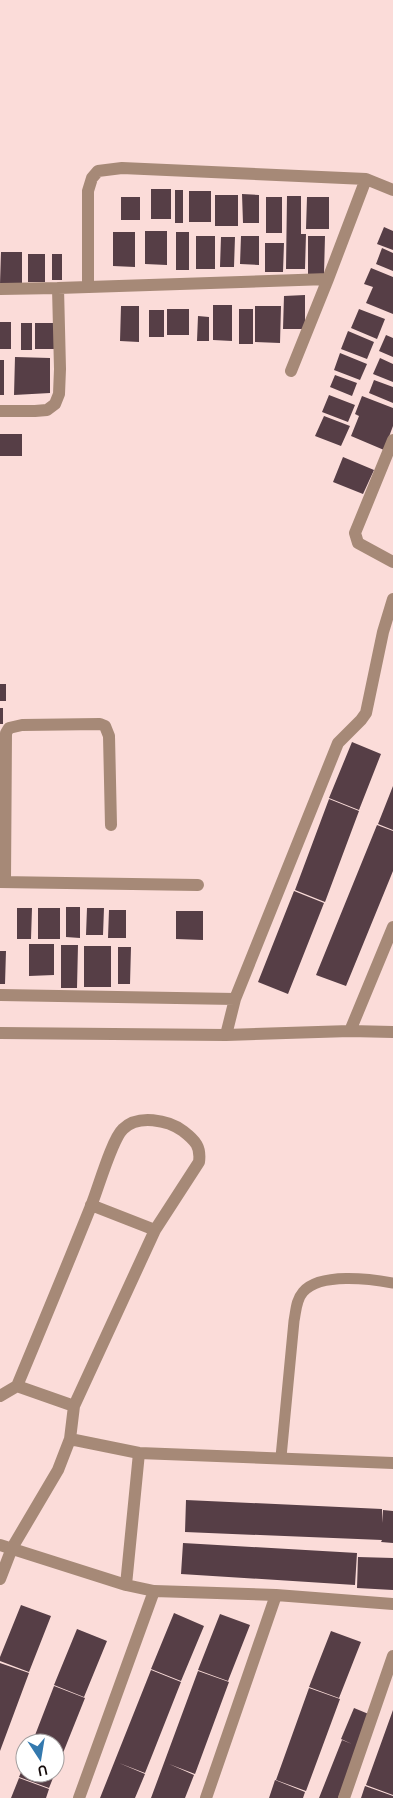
<svg xmlns="http://www.w3.org/2000/svg" width="393" height="1798" font-family="Overpass,sans-serif">
<style>
.building{fill:#563e46}
.lines{fill:none;stroke-linecap:round;stroke-linejoin:round}
.service{stroke:#a68977;stroke-width:11}
.minor{stroke:#a68977;stroke-width:12}
</style>
<rect width="100%" height="100%" fill="#fbdcd9"/>
<path class="building" d="M151,189H171V219H151Z
M175,190H183V223H175Z
M189,191H211V222H189Z
M242,194L259,195V223H243Z
M215,195H238V226H215Z
M287,196H301V234H306L305,269H286Z
M121,197H140V220H121Z
M266,197H282V233H266Z
M307,197H329V229H306Z
M384,227L393,231V250L377,244Z
M145,231H167V265L145,264Z
M113,232H135V267L113,266Z
M176,232H189V270H176Z
M196,236H215V269H196Z
M241,236H259V265L240,264Z
M308,236H325L324,274H308Z
M221,237H235L234,267H220Z
M265,243H284L283,272H265Z
M382,248L393,253V271L376,264Z
M1,252H22V285L0,284Z
M28,254H45V282H28Z
M52,254H62V280H52Z
M371,268L393,277V314L366,303L373,287L364,284Z
M305,295V329H283L284,296Z
M213,305H232V341L213,340Z
M121,306H139V342L120,341Z
M255,306H281L280,343L255,342Z
M167,309H189V335H167Z
M239,309H253V344H239Z
M359,309L385,319L377,339L351,328Z
M149,310H164V337H149Z
M198,316L209,317V341H197Z
M0,322H11V349H0Z
M21,323H32V350H21Z
M35,323H57L56,349H35Z
M348,331L374,342L367,359L341,349Z
M386,335L393,338V357L379,351Z
M340,353L367,364L360,380L334,370Z
M15,357L50,358V393L14,395Z
M380,358L393,364V382L373,374Z
M0,360H4V395H0Z
M335,375L357,383L352,396L330,387Z
M374,380L393,387V403L369,393Z
M329,395L355,405L348,422L322,412Z
M362,396L393,408V426L384,450L351,436L359,416L355,414Z
M324,416L350,426L341,446L315,436Z
M0,434H22V456H0Z
M343,457L374,470L363,494L333,482Z
M0,684H6V701H0Z
M0,708H3V724H0Z
M352,742L381,754L359,810L329,798Z
M393,786V830L378,824Z
M329,799L359,811L325,902L295,890Z
M377,825L393,831V871L346,986L316,975Z
M294,891L324,903L288,994L258,982Z
M66,907H80V938L66,937Z
M17,908H32L31,939H17Z
M38,908H60V939H38Z
M87,908H104L103,935H86Z
M109,910H126V938H108Z
M176,911H203V940L176,939Z
M29,944H54V975L29,976Z
M61,945H78L77,988H61Z
M84,946H111V987H84Z
M118,947H131L130,984H118Z
M0,951H6L5,984H0Z
M186,1500L382,1509V1523L383,1510L393,1511V1543L381,1542L382,1540L185,1532Z
M183,1543L357,1553L355,1585L181,1574Z
M358,1557L393,1558V1590L357,1588Z
M21,1605L51,1616L29,1672L0,1661V1657Z
M174,1613L204,1626L181,1681L151,1669Z
M220,1614L250,1625L228,1681L198,1670Z
M77,1629L107,1641L84,1697L54,1685Z
M331,1631L361,1642L339,1698L309,1687Z
M0,1663L29,1673L0,1751Z
M151,1670L181,1682L153,1753L145,1773L119,1763L145,1774L135,1798H100Z
M198,1671L229,1682L195,1774L169,1764L194,1775L185,1798H151Z
M54,1686L85,1698L49,1788L19,1777L25,1763V1773H55V1743H32Z
M309,1688L340,1699L306,1791L276,1780Z
M354,1708L371,1715L338,1798H319L342,1740L352,1744L341,1739Z
M393,1710V1795L366,1785Z
M19,1778L49,1789L46,1798H11Z
M275,1780L305,1792L303,1798H269Z
M365,1786L393,1796V1798H361Z"/>
<g class="lines">
<path class="service" d="M281,1457L294,1321C296,1311 296,1300 303,1292C320,1272 371,1279 393,1283"/>
<path class="minor" d="M88,286V191L92,178L98,171L122,168L366,179L393,190
M58,288L328,279
M0,289L58,288L60,369L59,394L55,404L47,410L35,411H0
M291,371L328,279L366,179
M393,440L355,533L358,543L393,562
M5,881L6,733L9,728L22,725L100,724L105,726L109,736L111,825
M0,882L198,885
M0,995L235,999
M350,1031L393,927
M0,1033L226,1035L350,1031L393,1032
M226,1035L235,999L338,743L361,720L366,713L383,632L393,599
M91,1205L155,1230
M17,1386L74,1406
M0,1396L17,1386C42,1326 67,1266 91,1206C98,1189 112,1139 123,1129C138,1114 168,1120 183,1131C196,1141 201,1147 199,1162L155,1230L74,1406L70,1439L58,1470L12,1548L0,1579
M70,1439L139,1453L393,1463
M0,1545L126,1585L154,1591L276,1595L393,1604
M126,1585L139,1453
M79,1798L154,1591
M206,1798L276,1595
M344,1798L393,1656"/>
</g>
<g transform="translate(40 1758) rotate(168)"><circle r="24" fill="#ffffff" stroke="#a19d9d"/>
<path d="M0-4L9 19L0 12L-9 19Z" fill="#3479ae"/>
<text y="-8" font-size="14" font-weight="bold" text-anchor="middle" fill="#150b0a">U</text>
</g>
</svg>
